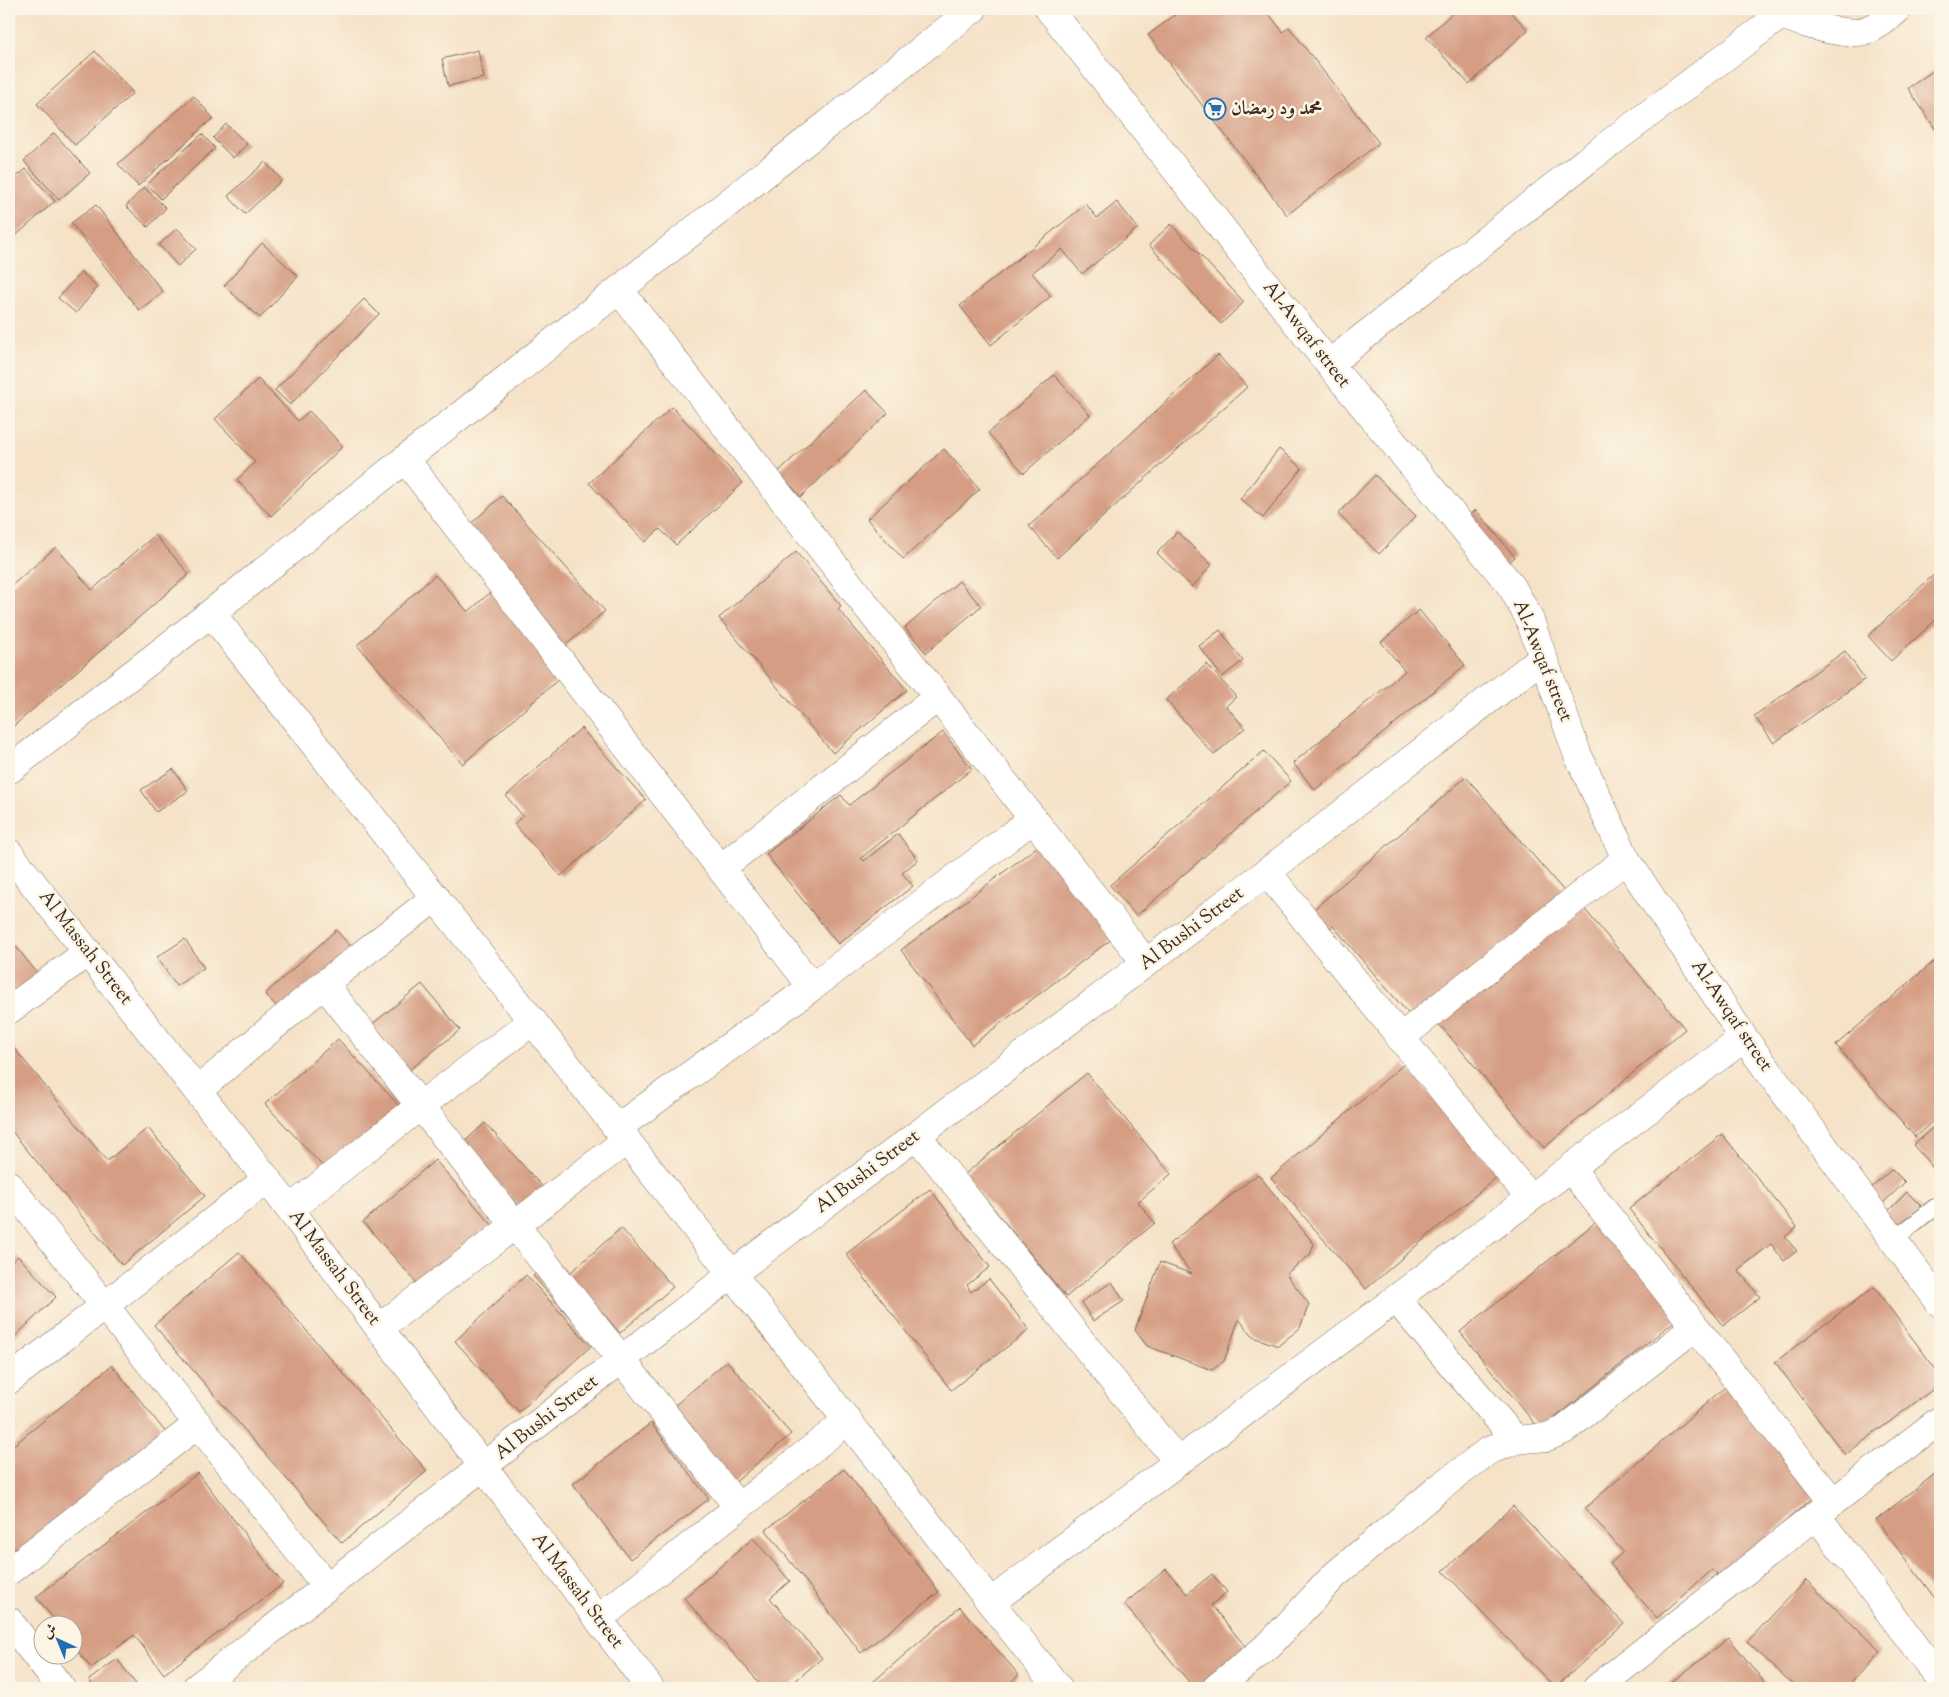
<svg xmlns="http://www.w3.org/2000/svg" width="1949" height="1697" font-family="'Sorts Mill Goudy',Amiri,serif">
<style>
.building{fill:#d59e84}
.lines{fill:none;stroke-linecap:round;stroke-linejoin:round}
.lane-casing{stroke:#7c6a59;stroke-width:18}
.street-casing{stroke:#7c6a59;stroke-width:29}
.lane{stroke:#fff;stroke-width:16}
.street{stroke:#fff;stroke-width:28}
.labels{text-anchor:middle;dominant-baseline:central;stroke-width:5;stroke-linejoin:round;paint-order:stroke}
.poi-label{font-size:19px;font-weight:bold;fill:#3b2a1e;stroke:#fcf5e5;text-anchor:start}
.street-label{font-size:19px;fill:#3b2a1e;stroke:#fcf5e5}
</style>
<rect width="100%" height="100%" fill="#fcf5e5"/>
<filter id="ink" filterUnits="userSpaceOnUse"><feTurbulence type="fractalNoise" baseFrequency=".02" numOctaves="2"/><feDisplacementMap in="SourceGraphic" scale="10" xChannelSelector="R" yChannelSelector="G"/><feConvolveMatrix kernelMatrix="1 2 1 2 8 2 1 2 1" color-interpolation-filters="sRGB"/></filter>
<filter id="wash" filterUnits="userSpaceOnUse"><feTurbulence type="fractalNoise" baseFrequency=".0096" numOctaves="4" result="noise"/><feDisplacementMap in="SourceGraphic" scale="20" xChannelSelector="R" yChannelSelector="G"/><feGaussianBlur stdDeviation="1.12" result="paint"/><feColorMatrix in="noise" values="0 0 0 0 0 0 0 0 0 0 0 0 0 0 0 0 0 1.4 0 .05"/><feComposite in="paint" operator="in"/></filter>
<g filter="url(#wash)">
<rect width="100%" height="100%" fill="#f5e2c7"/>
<g id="blocks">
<path class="building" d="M1183,9H1265L1283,32L1289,27L1379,143L1287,215L1148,35Z
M1457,9H1508L1528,30L1469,84L1426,37Z
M478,50L484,78L448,86L442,59Z
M95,51L133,93L75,145L37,104Z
M1940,66V136L1908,88Z
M194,96L213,118L138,186L118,164Z
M226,124L247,144L233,158L213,138Z
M54,133L90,173L59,200L24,161Z
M202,134L215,148L161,199L147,184Z
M265,162L282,180L245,214L228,196Z
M26,169L55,201L11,240L9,237V183Z
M144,187L166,208L148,227L126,206Z
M1117,202L1138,228L1082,274L1062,249L1032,273L1051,296L991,345L960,306L1086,204L1097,218Z
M96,205L163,292L139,310L71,223Z
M1171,224L1244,302L1221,324L1149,245Z
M177,228L196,249L178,266L159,245Z
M262,243L298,276L260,318L224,286Z
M81,272L98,287L76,313L58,298Z
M364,299L379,314L290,405L275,390Z
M1218,355L1247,387L1057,558L1029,526Z
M1054,375L1090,415L1024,473L988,433Z
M258,379L298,421L309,411L343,446L271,516L237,480L255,462L215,419Z
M866,390L888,413L801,497L778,472Z
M672,407L743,483L676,545L660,529L645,542L589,483Z
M944,449L980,489L903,559L867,519Z
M1279,449L1302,468L1263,518L1240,499Z
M1375,475L1416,516L1379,554L1338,514Z
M502,496L605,611L556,654L570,669L463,764L357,645L435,575L468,612L500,584L457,536Z
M1476,510L1515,557L1503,567L1464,520Z
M1177,532L1212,565L1192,587L1157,553Z
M155,535L189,574L9,730V588L56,547L92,590Z
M796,552L841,606L838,609L907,690L833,753L719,618Z
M1940,569V616L1891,661L1868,636Z
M959,581L981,606L926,653L905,628Z
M1419,610L1465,665L1315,790L1293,763L1405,671L1381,642Z
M1220,630L1243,661L1222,677L1199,646Z
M1845,651L1865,679L1774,743L1754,716Z
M1207,664L1236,697L1226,706L1245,728L1214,755L1166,700Z
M581,728L646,800L561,876L514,824L523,816L506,796Z
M943,732L972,769L861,858L864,861L898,834L918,860L902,873L913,886L838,944L766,854L841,795L849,805Z
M1264,751L1291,781L1136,916L1110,885Z
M173,769L188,791L156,812L141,790Z
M1466,777L1568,896L1419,1026L1333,926L1331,928L1314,909Z
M1042,843L1113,938L972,1045L901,950Z
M1581,905L1685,1029L1544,1148L1439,1024Z
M336,930L352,948L281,1011L265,994Z
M9,938L39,975L9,1000Z
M185,939L204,968L176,986L157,957Z
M1939,957L1940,959V1115L1915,1137L1836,1045Z
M422,984L460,1030L407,1072L370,1026Z
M338,1039L401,1108L329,1173L265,1104Z
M9,1042L107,1161L148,1128L205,1196L122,1265L9,1128Z
M1404,1064L1499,1175L1366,1289L1271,1178Z
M1087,1073L1171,1174L1138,1202L1155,1223L1066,1297L965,1174Z
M1940,1121V1176L1913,1145Z
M485,1123L548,1193L525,1213L463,1143Z
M1722,1134L1797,1227L1785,1237L1797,1251L1784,1261L1771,1244L1738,1270L1760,1297L1723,1326L1629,1209Z
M435,1160L494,1227L423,1290L363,1222Z
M1892,1169L1905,1182L1882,1204L1869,1190Z
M1258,1174L1314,1244L1310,1255L1286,1274L1309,1304L1300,1328L1278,1346L1253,1337L1239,1319L1224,1361L1212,1370L1147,1346L1135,1330L1160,1262L1192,1274L1169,1244Z
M930,1189L990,1267L967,1285L971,1292L989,1279L1029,1330L951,1390L846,1254Z
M1907,1192L1923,1208L1899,1231L1884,1215Z
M1602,1217L1682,1315L1540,1430L1460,1332Z
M621,1228L673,1287L620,1333L600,1310L579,1328L533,1276L553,1259L569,1274Z
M239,1252L427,1471L342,1543L154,1325Z
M18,1256L56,1297L9,1342V1265Z
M526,1275L591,1346L519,1412L455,1341Z
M1112,1282L1124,1301L1093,1321L1081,1302Z
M1874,1287L1940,1375V1384L1845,1455L1775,1362Z
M727,1361L791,1434L731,1486L667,1412Z
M112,1365L167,1434L9,1563V1449Z
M1725,1387L1818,1493L1720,1578L1712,1570L1657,1618L1610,1564L1623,1552L1585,1508Z
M651,1423L709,1499L630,1559L573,1484Z
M844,1469L939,1592L861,1653L766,1530Z
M1940,1470V1605L1876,1520Z
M198,1473L283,1584L164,1674L134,1635L91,1668L72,1644V1624H58L36,1597Z
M1513,1506L1624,1624L1555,1688L1443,1571Z
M753,1538L790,1581L770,1598L822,1658L787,1688H764L684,1598Z
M1166,1569L1187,1594L1212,1574L1227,1592L1211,1605L1251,1653L1209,1688H1194L1124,1604Z
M1806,1580L1881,1652L1846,1688H1797L1747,1642Z
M960,1607L1019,1675L1004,1688H866Z
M1729,1638L1769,1688H1664Z
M117,1659L139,1688H95L89,1680Z"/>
</g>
</g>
<g filter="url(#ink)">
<use href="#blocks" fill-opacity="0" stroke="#7c6a59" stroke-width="1"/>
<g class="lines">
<g class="lane-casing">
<path id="lane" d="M1893,1240L1940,1203"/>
</g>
<g class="street-casing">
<path id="street" d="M1049,9L1329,364L1512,587L1529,618L1577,753L1626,859L1744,1038L1940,1303
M1768,9C1788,19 1836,35 1858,32C1874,30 1887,19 1898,9
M619,290L1146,963
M1329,364L1586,161L1781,15
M405,459L812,987
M211,613L1058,1688
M9,770L211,613L973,9
M9,853L267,1179L650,1688
M721,868L938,697
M1267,872L1530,1198
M324,984L738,1507
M9,1010L88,952
M1400,1038L1626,859
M197,1091L324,984L436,897
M617,1128L812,987L1033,819
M917,1136L1178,1462
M1571,1169L1833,1502
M9,1185L327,1587
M290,1209L420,1106L533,1021
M1396,1299L1516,1440
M379,1328L627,1140
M9,1380L267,1179
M1816,1515L1940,1679
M9,1571L198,1424
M991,1602L1744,1038
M598,1619L848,1420
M9,1621L61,1688
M196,1688L732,1274L1267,872L1542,658
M1216,1688L1270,1644L1335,1575L1438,1489L1488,1451L1516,1440L1547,1437L1564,1430L1695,1327
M1597,1688L1833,1502L1940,1420"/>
</g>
<use href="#lane" class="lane"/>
<use href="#street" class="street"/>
</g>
</g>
<defs>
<g id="supermarket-ring" transform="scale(1.125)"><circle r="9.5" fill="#fcf5e5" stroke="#1f6fb2" stroke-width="1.5"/><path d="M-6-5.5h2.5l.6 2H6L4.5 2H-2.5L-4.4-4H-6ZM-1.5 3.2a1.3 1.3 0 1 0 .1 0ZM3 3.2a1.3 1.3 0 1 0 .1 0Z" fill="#1f6fb2"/></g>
</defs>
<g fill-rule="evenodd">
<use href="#supermarket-ring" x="1215" y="109"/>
</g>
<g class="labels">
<g class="poi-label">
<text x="1231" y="109">محمد ود رمضان</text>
</g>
<g class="street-label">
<text transform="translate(1306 335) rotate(52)">Al-Awqaf street</text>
<text transform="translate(1542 661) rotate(68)">Al-Awqaf street</text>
<text transform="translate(1192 929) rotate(-37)">Al Bushi Street</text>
<text transform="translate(85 948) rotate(52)">Al Massah Street</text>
<text transform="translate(1731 1016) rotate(56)">Al-Awqaf street</text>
<text transform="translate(868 1172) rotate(-37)">Al Bushi Street</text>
<text transform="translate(334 1268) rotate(53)">Al Massah Street</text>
<text transform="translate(547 1418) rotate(-38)">Al Bushi Street</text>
<text transform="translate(577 1591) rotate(53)">Al Massah Street</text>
</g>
</g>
<rect width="1949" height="1697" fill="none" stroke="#fcf5e5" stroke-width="30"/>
<g transform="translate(58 1640) rotate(316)"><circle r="24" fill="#fcf5e5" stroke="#afa495"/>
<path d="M0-4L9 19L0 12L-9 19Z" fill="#1f6fb2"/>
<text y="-8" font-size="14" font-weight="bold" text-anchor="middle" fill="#3b2a1e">ش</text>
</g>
</svg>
